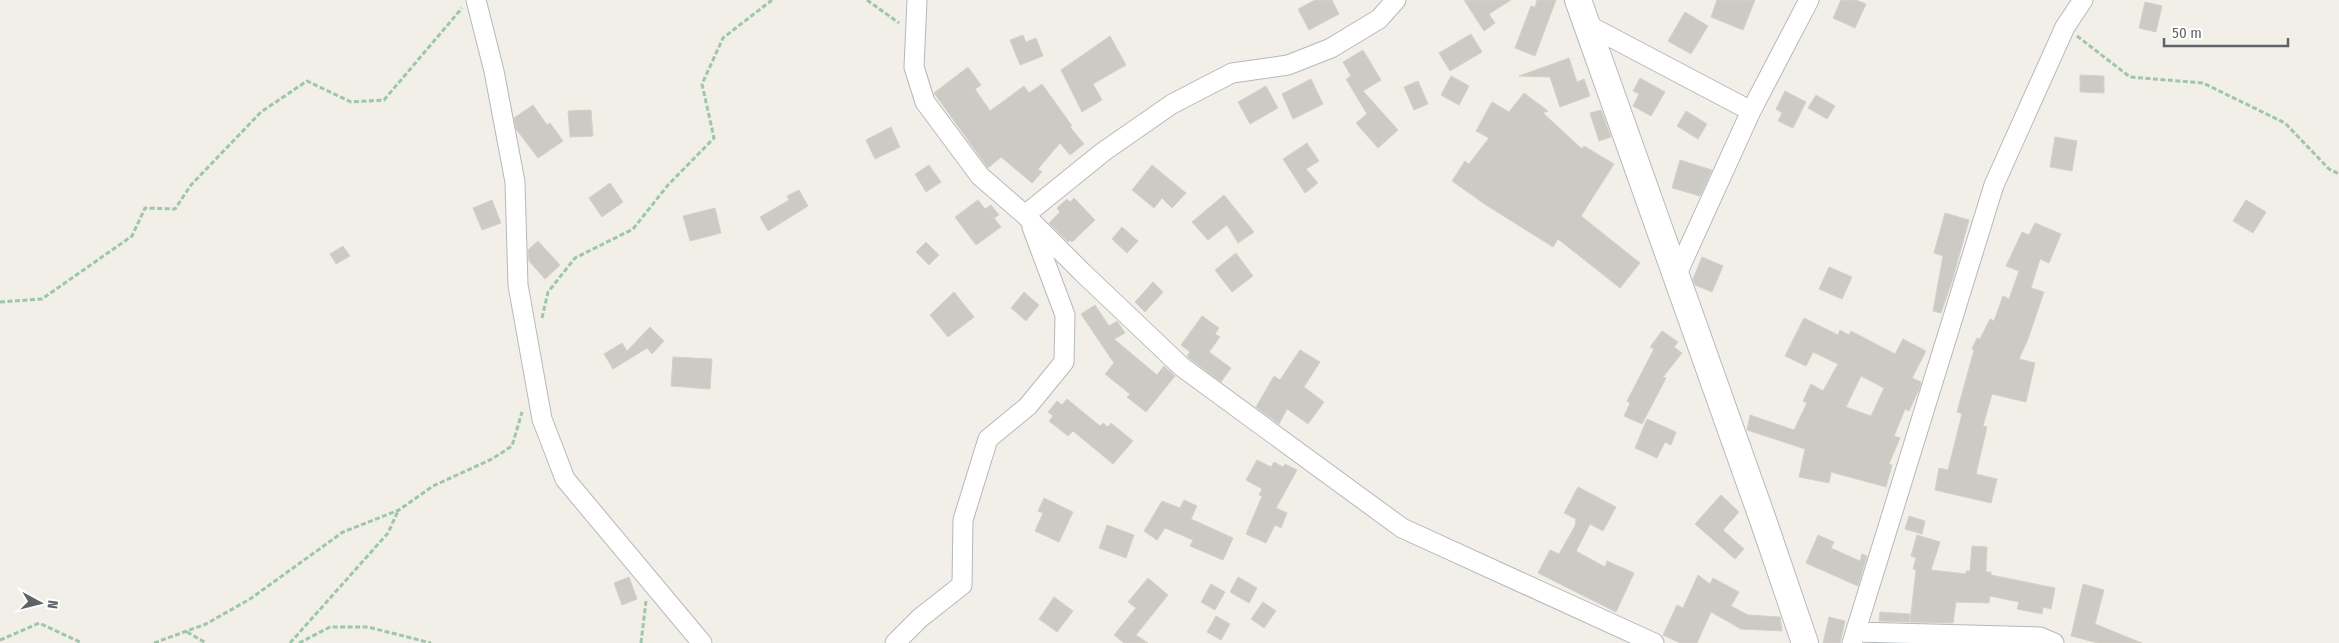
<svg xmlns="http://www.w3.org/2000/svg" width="2339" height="643" font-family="'Fira Sans Condensed',sans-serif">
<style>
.building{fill:#cccac5;stroke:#d6d1c6;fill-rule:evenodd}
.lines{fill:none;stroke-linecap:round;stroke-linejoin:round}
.minor-casing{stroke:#b5b8bc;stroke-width:21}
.secondary-casing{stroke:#b6babf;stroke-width:28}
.path{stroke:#9cc7a9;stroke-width:3;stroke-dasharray:5 2.5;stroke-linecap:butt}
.minor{stroke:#fff;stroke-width:19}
.secondary{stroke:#fff;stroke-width:26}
</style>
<rect width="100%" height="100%" fill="#f1efe8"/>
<path class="building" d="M1315,0H1332L1339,14L1309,30L1298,9Z
M1464,0H1511L1489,14L1495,23L1484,31Z
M1537,0H1556L1535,56L1515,48L1531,6L1535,7Z
M1717,0H1755L1743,30L1711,17Z
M1841,0H1856L1866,4L1855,28L1833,18Z
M2145,2L2162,6L2156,32L2139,28Z
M1685,12L1708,26L1691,54L1668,41Z
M1471,34L1482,52L1450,71L1439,53Z
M1023,35L1026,42L1036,38L1043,56L1020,65L1010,40Z
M1110,36L1126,65L1093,84L1102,100L1082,112L1061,70Z
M1363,50L1381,80L1363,91L1398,130L1378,148L1356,123L1367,114L1346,79L1351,76L1343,62Z
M1569,58L1577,82L1584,79L1590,96L1560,107L1550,77L1519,76Z
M968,67L981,85L975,89L990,111L1024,86L1029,93L1042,84L1072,126L1070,127L1084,144L1070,155L1060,143L1038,169L1042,172L1032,183L1001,157L988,168L934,93Z
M2080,75L2104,76V93L2080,92Z
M1451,76L1469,86L1459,105L1441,95Z
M1640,78L1665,92L1651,116L1633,106L1639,94L1633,91Z
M1311,79L1323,104L1293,119L1282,94Z
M1418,81L1428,104L1414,110L1404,87Z
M1266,86L1278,108L1250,124L1238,102Z
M1785,91L1806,102L1793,128L1778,121L1782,113L1776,109Z
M1524,93L1548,111L1543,113L1582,149L1584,146L1614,164L1581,216L1640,263L1620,288L1558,239L1553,247L1486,205L1452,181L1465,161L1469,164L1489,138L1476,131L1492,102L1509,112Z
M1816,95L1835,106L1827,119L1808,108Z
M533,105L547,125L550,123L563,141L538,158L516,129L514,118Z
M591,110L593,136L570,137L568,111Z
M1601,110L1611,137L1599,141L1590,113Z
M1686,111L1707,124L1698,139L1677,126Z
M891,127L900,147L875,159L866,140Z
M2055,137L2077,141L2072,171L2050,167Z
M1307,143L1319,161L1306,169L1318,183L1305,193L1283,159Z
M1680,160L1712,170L1700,196L1672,188Z
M929,165L941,182L926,192L915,174Z
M1152,165L1186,193L1172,208L1162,198L1154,208L1132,190Z
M610,183L623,202L602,217L589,198Z
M799,190L808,206L768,231L760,217L789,200L787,196Z
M1224,195L1254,232L1238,243L1227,225L1208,240L1192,222Z
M1074,198L1095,220L1072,242L1070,240L1068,242L1049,223L1060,212L1057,208L1067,199L1070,202Z
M492,200L501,223L482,230L473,208Z
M978,200L985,209L991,205L999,215L994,218L1001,227L976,245L955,217Z
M2246,200L2266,212L2253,233L2233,221Z
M715,208L721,233L690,241L683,216Z
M1945,213L1969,220L1953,278L1941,313L1933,311L1943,256L1934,253Z
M2035,223L2061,234L2049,263L2040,259L2031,288L2044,292L2028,339L2019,359L2035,363L2026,402L1992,394L1983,426L1987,427L1976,474L1997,479L1991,503L1935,490L1939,468L1948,470L1962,414L1957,412L1974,350L1972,349L1977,338L1980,339L1990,319L1994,321L2003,296L2009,299L2019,271L2006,266L2022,232L2029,235Z
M1122,227L1138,241L1127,253L1112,239Z
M538,241L560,265L545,279L529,261L528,250Z
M926,242L939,255L929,265L916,252Z
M343,246L350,256L336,264L330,254Z
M1236,253L1253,276L1232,292L1215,270Z
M1702,257L1723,266L1712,292L1695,285L1693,279Z
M1829,267L1852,277L1842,299L1819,289Z
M1153,282L1163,292L1145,312L1135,302Z
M954,292L974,317L948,337L930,315Z
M1024,292L1039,305L1026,321L1011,308Z
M1095,305L1109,326L1117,321L1125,333L1114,339L1157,375L1164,366L1175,376L1146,412L1127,397L1130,394L1105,374L1114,363L1081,314Z
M1202,316L1219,328L1215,334L1220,337L1209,352L1231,368L1221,382L1189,358L1187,356L1190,352L1181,345Z
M1804,318L1838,335L1840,330L1849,335L1851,331L1895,354L1903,339L1926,351L1912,378L1921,382L1920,387L1909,411L1905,409L1894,436L1900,438L1889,464L1892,465L1886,487L1831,472L1829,483L1799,477L1805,449L1747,430L1750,415L1794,430L1807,403L1803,401L1811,384L1823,391L1838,364L1813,352L1806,366L1785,356ZM1861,376L1884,388L1871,416L1846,407Z
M650,327L664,341L652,354L647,348L613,369L604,354L622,343L627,351Z
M1662,331L1678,342L1674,347L1682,353L1663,377L1666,378L1642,424L1624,416L1630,403L1627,401L1654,349L1650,347Z
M1300,350L1320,362L1304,387L1324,402L1308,424L1287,409L1279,424L1256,407L1274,376L1280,380Z
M673,357L712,359L710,389L671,386Z
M1067,399L1100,426L1103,423L1108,427L1111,423L1133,441L1113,464L1073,431L1068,436L1049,421L1053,416L1048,412L1057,401L1062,405Z
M1647,419L1676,432L1671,445L1665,442L1657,458L1635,448Z
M1257,460L1271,467L1274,462L1283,467L1285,464L1297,470L1276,508L1287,513L1281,528L1275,525L1266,543L1246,534L1262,496L1259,495L1262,489L1246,480Z
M1578,487L1616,507L1603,531L1590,524L1576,551L1605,567L1607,561L1634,573L1616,612L1538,573L1550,550L1559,554L1575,526L1576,519L1564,513Z
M1721,495L1739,512L1723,530L1744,549L1735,559L1695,524Z
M1044,498L1073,512L1059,542L1035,531L1043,513L1038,511Z
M1184,500L1197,506L1191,519L1233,538L1223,560L1190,546L1193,540L1165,528L1157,540L1144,531L1162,501L1180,508Z
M1909,516L1925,521L1922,534L1905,529Z
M1107,525L1134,535L1126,558L1099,548Z
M1818,535L1834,542L1831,548L1860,561L1862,554L1867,556L1858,586L1806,563Z
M1917,535L1940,542L1931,570L1966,574V571H1970L1972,546L1987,547L1986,572H1991V575L2055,588L2051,609L2043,607L2042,614L2017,609L2019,602L1990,596L1989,603L1956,602L1953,623L1910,622L1916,570L1913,569L1916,558L1911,556Z
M1698,575L1710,584L1713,578L1739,592L1731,606L1748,615L1780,617L1782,631L1741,629L1711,612L1697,643H1680L1663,635L1677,605L1683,608Z
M629,577L637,599L622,605L614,583Z
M1238,577L1257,588L1249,603L1230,592Z
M1148,578L1168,595L1136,635L1148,643H1124L1114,635L1136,608L1128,602Z
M1211,584L1225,592L1215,610L1201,602Z
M2083,584L2104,590L2095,624L2142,643H2098L2071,636Z
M1054,597L1073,611L1057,632L1039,619Z
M1263,602L1276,611L1264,628L1251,619Z
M1880,612L1910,614L1909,622L1879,621Z
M1216,616L1230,624L1221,640L1207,632Z
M1829,617L1845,621L1840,643H1823Z"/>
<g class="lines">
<g class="minor-casing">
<path id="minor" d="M476,0L494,71L515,182L518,285L542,419L565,479L702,643
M917,0L914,67L925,102L980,176L1025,215L1083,273L1182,367L1402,528L1654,643
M1586,24L1751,111L1809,0
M1025,215L1103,152L1172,104L1232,73L1288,65L1331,48L1379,19L1396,0
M1676,276L1751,111
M1857,632L2040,637L2054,643
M895,643L920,618L962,585L963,520L988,439L1028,406L1064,362L1065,315L1032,227
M1852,643L1994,185L2065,27L2083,0"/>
</g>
<g class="secondary-casing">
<path id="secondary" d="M1578,0L1763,520L1805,643"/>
</g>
<path class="path" d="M867,0L899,23
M2077,36L2130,77L2203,83L2285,123L2329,169L2339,174
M0,302L42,299L132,236L145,208L175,209L191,185L261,112L307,81L351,102L384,100L462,8
M542,318L548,292L575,258L633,229L668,185L714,138L702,84L723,38L772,0
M187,632L206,643
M0,640L39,623L82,643
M154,643L206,624L250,599L343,532L399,510L433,486L492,459L512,446L522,412
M290,643L388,533L398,511
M299,643L330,627H368L431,643
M641,643L646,601"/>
<use href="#minor" class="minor"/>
<use href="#secondary" class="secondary"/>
</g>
<g transform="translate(40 603) rotate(97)" stroke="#ffffff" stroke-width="4" paint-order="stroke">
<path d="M0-4L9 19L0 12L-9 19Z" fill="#5f6368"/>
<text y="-8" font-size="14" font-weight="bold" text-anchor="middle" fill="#5f6368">N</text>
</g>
<path d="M2164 38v8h124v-8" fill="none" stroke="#5f6368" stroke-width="2.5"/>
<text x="2172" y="38" font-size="15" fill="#5f6368" stroke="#ffffff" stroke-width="4" paint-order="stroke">50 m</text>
</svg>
